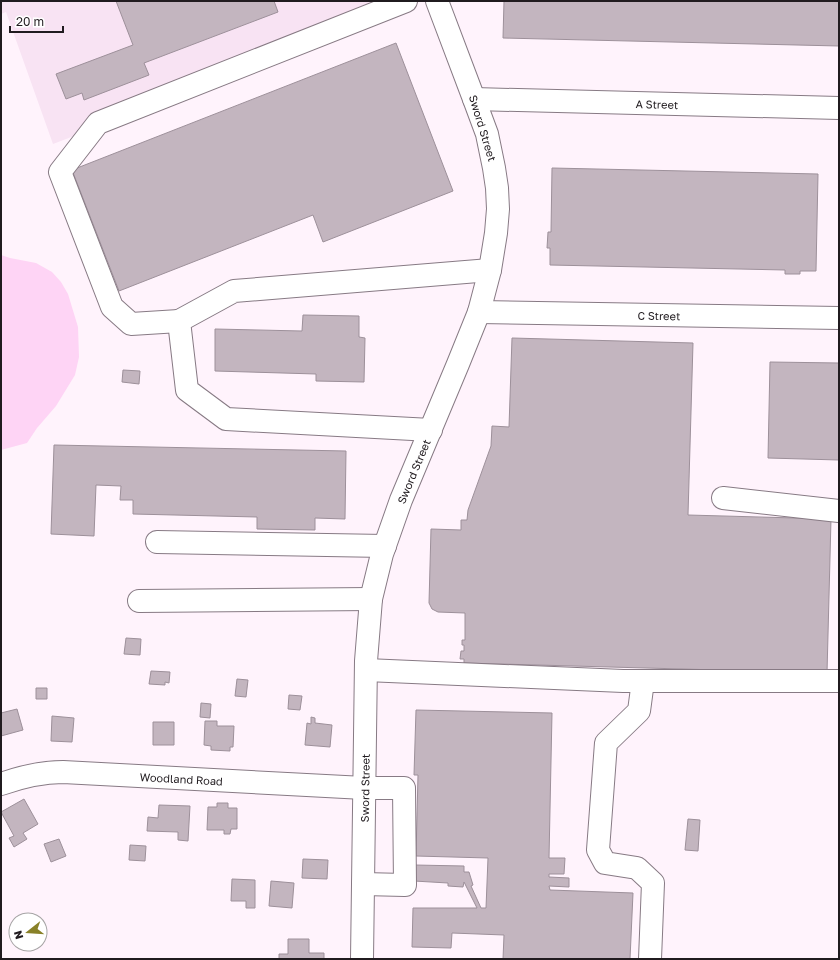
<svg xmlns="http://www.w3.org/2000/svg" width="840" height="960" font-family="'Golos Text',sans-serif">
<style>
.built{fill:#f8e3f3}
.green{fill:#fed4f5}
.building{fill:#c3b5bf;stroke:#9d909a}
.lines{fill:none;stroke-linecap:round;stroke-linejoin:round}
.minor-casing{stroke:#877a84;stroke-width:24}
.minor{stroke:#fff;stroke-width:22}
.labels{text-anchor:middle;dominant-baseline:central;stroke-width:3.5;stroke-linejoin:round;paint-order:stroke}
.street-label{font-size:11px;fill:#201b1f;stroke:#fff}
</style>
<rect width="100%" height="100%" fill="#fff3fc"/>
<path class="built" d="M1,1H409L411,7L53,144L6,12L1,14Z"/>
<path class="green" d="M1,255L10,258L36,263L52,272L61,282L68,294L78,327L79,357L75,375L56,406L37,428L27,443L1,450Z"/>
<path class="building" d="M116,1H274L278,12L144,63L149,75L84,100L82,93L66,99L56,74L133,45Z
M504,1H839V46L503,38Z
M396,43L453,191L323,242L313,215L119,291L72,170Z
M552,168L818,174L816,271H800V274H785V270L550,265V248H547L548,232H551Z
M303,315L359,316V337L365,338L364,382L316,381V374L215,371V329L302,331Z
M512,338L693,343L688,515L831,519L827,673L464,663V659H460L461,651H464V645H462V640H465V613L438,612L432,609L429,603L431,529L461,530V520H467L468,510L491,446L492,426L509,427Z
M770,362L839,363V460L768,458Z
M123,370L140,371L139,384L122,382Z
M54,445L346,451L345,519L315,518V530L257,529V517L133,514V500H120L121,486L96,485L94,536L51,534Z
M126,638L141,639L140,655L124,654Z
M151,671L170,672L169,683L165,682V685L149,684Z
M237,679L248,680L246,697L235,696Z
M36,688H47V699H36Z
M289,695L302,696L300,710L288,709Z
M201,703L211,704L210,718L200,717Z
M17,709L23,730L1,736V713Z
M416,710L552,713L549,858H565L564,874H549V877L569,878V887L549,886L550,890L633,893L630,959H503L504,935L452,933L451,948L412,947L413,908H477L464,882L463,887L448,886V883L414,881L415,865L464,866V872H469L473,885L471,886L481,908H486L488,858L416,856L418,775H414Z
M52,716L74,718L72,742L51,741Z
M311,717L315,718V723L332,725L330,747L305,745L307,723L311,724Z
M205,721H217V726H234L233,747H230V751L211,750V746L204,745Z
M153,722H174V745H153Z
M24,799L38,824L23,833L27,839L14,847L9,838L14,836L1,812Z
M217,803H228V808H237V829H231L230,834H224V830H207L208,807H217Z
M159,805L190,806L188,841L178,840V832L147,831L148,817L158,818Z
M688,819L700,820L698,851L685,850Z
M59,839L66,856L51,862L44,844Z
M130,845L146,846L145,861L129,860Z
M303,859L328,860L327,879L302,878Z
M232,879L255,880V908H246V901H231Z
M271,881L294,883L292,908L269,906Z
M288,939H309V953H324V959H279V954H288Z"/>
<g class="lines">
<g class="minor-casing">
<g id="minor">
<path id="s1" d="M474,99L839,108"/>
<path id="s2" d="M479,312L839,318"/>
<path d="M179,321L131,324L112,307L60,172L98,123L406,1"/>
<path d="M431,430L226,419L187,390L179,321L234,291L490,270"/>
<path d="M723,498L839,511"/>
<path d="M157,542L385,546"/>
<path d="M139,601L371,599"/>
<path d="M366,670L623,681H839"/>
<path d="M643,681L639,711L606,743L598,850L605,863L637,868L653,883L650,959"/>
<path id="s3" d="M1,784C21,777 41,772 63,772L364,788H404L405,885L363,884"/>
<path id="s4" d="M362,959L366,661L371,599L382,554L401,500L458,364L479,312L490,270L496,233L498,209L497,188L494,168L487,134L474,99L437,1"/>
</g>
</g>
<use href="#minor" class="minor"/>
</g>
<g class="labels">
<g class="street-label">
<text stroke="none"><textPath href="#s1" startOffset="183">A Street</textPath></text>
<text transform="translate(483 128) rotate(73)">Sword Street</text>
<text stroke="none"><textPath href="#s2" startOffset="180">C Street</textPath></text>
<text stroke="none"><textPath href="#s4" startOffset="495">Sword Street</textPath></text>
<text stroke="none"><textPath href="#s3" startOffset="182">Woodland Road</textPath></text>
<text stroke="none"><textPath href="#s4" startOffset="171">Sword Street</textPath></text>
</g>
</g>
<rect width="840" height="960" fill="none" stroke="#201b1f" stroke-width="4"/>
<g transform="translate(28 932) rotate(253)"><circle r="19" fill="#ffffff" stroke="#a6a4a5"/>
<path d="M0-3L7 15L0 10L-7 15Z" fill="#898128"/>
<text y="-6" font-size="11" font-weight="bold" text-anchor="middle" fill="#201b1f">N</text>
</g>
<path d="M10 26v6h53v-6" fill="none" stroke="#201b1f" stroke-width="2"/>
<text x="16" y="26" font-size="12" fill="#201b1f" stroke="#ffffff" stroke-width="3" paint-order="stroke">20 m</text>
</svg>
